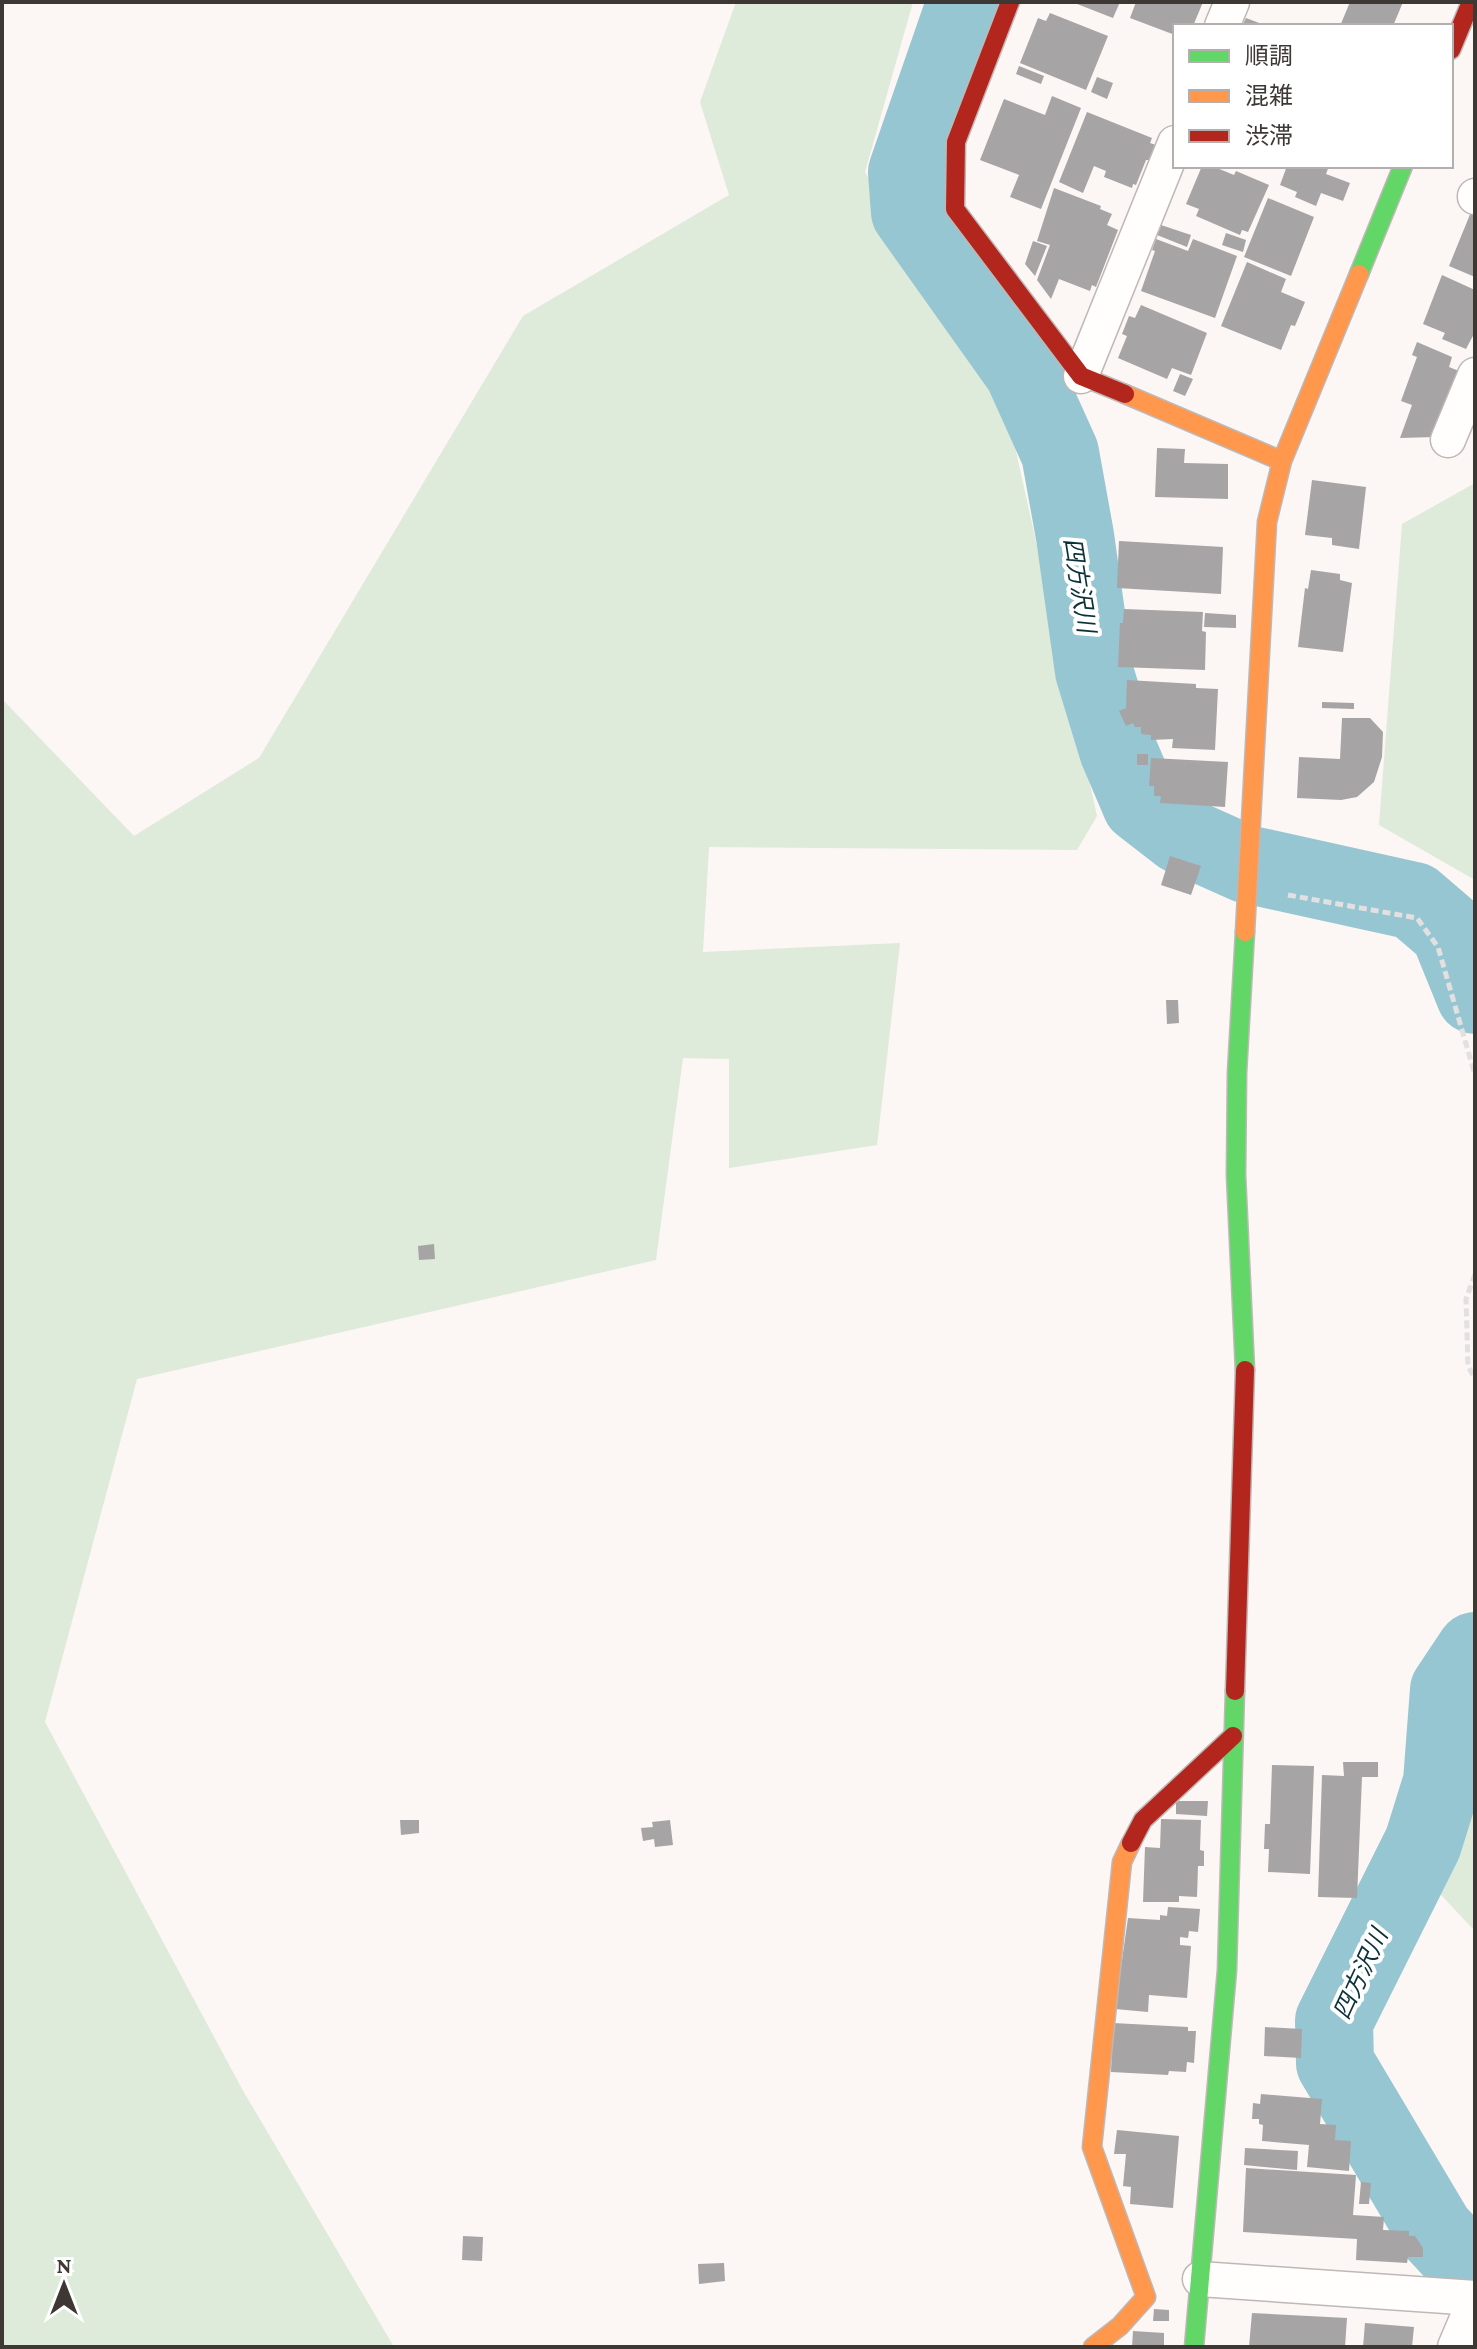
<svg xmlns="http://www.w3.org/2000/svg" width="1477" height="2349" font-family="'Crimson Pro','Noto Sans JP',serif">
<style>
.green{fill:#deeada}
.lines{fill:none;stroke-linecap:round;stroke-linejoin:round}
.river{stroke:#96c6d2;stroke-width:78}
.building{fill:#a6a4a5}
.street-casing{stroke:#beb8b6;stroke-width:37}
.fast-casing{stroke:#beb8b6;stroke-width:21}
.slow-casing{stroke:#beb8b6;stroke-width:21}
.jam-casing{stroke:#beb8b6;stroke-width:21}
.path{stroke:#e2e0e0;stroke-width:5;stroke-dasharray:8 4;stroke-linecap:butt}
.street{stroke:#fffefd;stroke-width:34}
.fast{stroke:#63d668;stroke-width:18}
.slow{stroke:#ff974d;stroke-width:18}
.jam{stroke:#b3261e;stroke-width:18}
.labels{text-anchor:middle;dominant-baseline:central;stroke-width:8;stroke-linejoin:round;paint-order:stroke}
.water-label{font-size:24px;font-style:italic;fill:#0d3139;stroke:#fff}
</style>
<rect width="100%" height="100%" fill="#fcf6f4"/>
<path class="green" d="M736,2H913L865,172L1007,411L1097,816L1077,850L709,847L703,952L900,943L877,1145L729,1168V1059L683,1058L656,1260L137,1379L45,1722L242,2089L394,2347H2V699L134,836L259,758L523,316L729,195L700,102Z
M1475,483V880L1379,825L1402,524Z
M1475,1769V1927L1472,1928L1428,1881Z"/>
<g class="lines">
<path class="river" d="M966,2L907,172L910,212L1023,371L1060,453L1075,536L1094,671L1118,750L1141,804L1181,835L1246,864L1414,901L1449,931L1475,995
M1475,1651L1449,1690L1442,1782L1423,1843L1334,2021L1335,2063L1435,2231L1475,2274"/>
</g>
<path class="building" d="M1072,2H1120L1113,18Z
M1136,2H1203L1193,26H1175V35L1130,18Z
M1350,2H1403L1393,26H1340Z
M1050,13L1108,36L1086,90L1020,63L1038,18L1046,21Z
M1246,18L1267,26H1242Z
M1019,66L1044,76L1041,84L1016,74Z
M1097,77L1113,83L1107,99L1091,92Z
M1052,96L1081,108L1041,209L1010,197L1019,175L980,160L1004,99L1045,115Z
M1087,112L1152,138L1150,143L1156,145L1149,160H1146L1136,185L1133,184L1132,188L1104,177L1106,171L1094,166L1083,193L1059,182Z
M1202,166H1212L1234,175L1236,171L1269,185L1248,232L1242,230L1240,235L1196,216L1199,209L1186,204Z
M1287,166H1329L1326,174L1350,183L1343,201L1321,193L1316,206L1295,197L1297,192L1280,185Z
M1054,188L1101,206L1100,209L1112,214L1107,225L1118,230L1096,287L1092,285L1090,291L1059,279L1051,299L1037,280L1050,245L1037,241Z
M1268,198L1314,217L1291,276L1244,257Z
M1471,212L1475,213V277L1449,266Z
M1161,225L1191,235L1187,247L1157,235Z
M1226,233L1246,240L1243,252L1222,245Z
M1156,239L1188,251L1193,239L1237,256L1215,318L1141,291L1155,251L1152,250Z
M1033,241L1047,246L1035,276L1025,264Z
M1247,262L1286,279L1281,292L1305,302L1295,326L1291,325L1281,350L1221,326Z
M1442,275L1475,290V332L1466,349L1442,339L1445,333L1423,324Z
M1141,305L1207,333L1191,375L1172,368L1167,379L1118,358L1127,336L1122,334L1129,316L1135,318Z
M1417,342L1452,357L1449,367L1459,371L1435,437L1400,438L1412,405L1401,401L1417,357L1412,355Z
M1180,374L1193,379L1185,396L1173,391Z
M1157,448L1185,449L1184,463L1228,464V499L1155,497Z
M1312,480L1366,487L1359,549L1332,545V538L1305,535Z
M1119,541L1223,547L1221,594L1117,588Z
M1311,570L1340,574V580L1352,583L1343,652L1298,647L1305,588L1308,589Z
M1124,609L1203,612L1202,631L1206,632L1205,670L1118,667L1120,623H1123Z
M1205,613L1236,615V628L1204,627Z
M1127,680L1196,684V688L1218,689L1215,750L1172,748L1173,739L1151,740V735L1141,734V727H1135L1133,723L1126,726L1119,711L1126,708Z
M1322,702L1354,703V709L1322,708Z
M1342,718H1370L1383,732L1382,757L1374,782L1357,797L1341,800L1297,798L1299,757L1340,759Z
M1137,754H1148V765H1137Z
M1151,758L1228,762L1225,807L1160,803L1161,796H1154V786H1149Z
M1170,856L1201,866L1191,895L1161,885Z
M1166,1000H1178L1179,1023L1167,1024Z
M434,1244L435,1259L419,1260L418,1246Z
M1343,1762H1378V1777H1362L1357,1898L1318,1897L1322,1775L1344,1776Z
M1272,1765L1314,1766L1310,1874L1268,1872L1269,1849H1264L1265,1824H1270Z
M1176,1801H1208L1207,1816L1176,1814Z
M1161,1819L1201,1820L1200,1850L1204,1851V1866H1198L1197,1897L1179,1896V1902H1143L1145,1847L1160,1848Z
M400,1820H419V1833L401,1835Z
M670,1820L673,1845L655,1847L654,1839L643,1841L641,1828L653,1827L652,1822Z
M1168,1907L1200,1909L1198,1932L1189,1931L1188,1938L1180,1937V1945L1191,1946L1187,1998L1149,1995L1148,2012L1115,2009L1128,1918L1160,1920V1915L1167,1916Z
M1113,2023L1188,2027V2031H1196L1194,2063L1187,2062L1186,2072L1169,2071L1168,2075L1111,2072Z
M1265,2027L1302,2029L1301,2058L1264,2056Z
M1261,2094L1322,2099L1320,2124L1336,2125L1335,2140L1351,2141L1349,2171L1307,2167L1309,2145L1262,2141L1263,2125L1259,2124V2119H1252L1253,2103L1260,2104Z
M1117,2130L1179,2136L1173,2208L1130,2204L1131,2187L1123,2186L1126,2154H1114Z
M1245,2148L1298,2151L1297,2170L1244,2165Z
M1246,2168L1356,2175L1353,2215L1384,2217L1383,2230L1409,2231V2236H1415L1423,2248V2257H1408L1407,2263L1356,2260L1357,2239L1243,2232Z
M1361,2182L1371,2183L1369,2204H1359Z
M463,2236L483,2237L482,2261L462,2260Z
M724,2263L725,2281L699,2284L698,2264Z
M1154,2309L1169,2310V2321H1153Z
M1252,2313L1347,2318L1345,2347H1249Z
M1365,2323L1414,2327L1412,2347H1363Z
M1133,2331L1164,2333V2347H1132Z"/>
<g class="lines">
<g class="street-casing">
<path id="street" d="M1222,26L1232,2
M1475,196V197
M1081,376L1175,143
M1448,440L1475,375
M1200,2279L1475,2298
M1455,2347L1475,2300"/>
</g>
<g class="fast-casing">
<path id="fast" d="M1359,274L1403,166
M1245,932L1237,1073L1236,1175L1245,1370
M1194,2347L1227,1970L1235,1691"/>
</g>
<g class="slow-casing">
<path id="slow" d="M1125,394L1282,461
M1245,932L1267,522L1282,461L1359,274
M1093,2347L1120,2326L1146,2297L1092,2147L1122,1862L1131,1843"/>
</g>
<g class="jam-casing">
<path id="jam" d="M1010,2L956,142L955,209L1081,376L1125,394
M1451,50L1471,2
M1235,1691L1245,1370
M1131,1843L1143,1820L1233,1736"/>
</g>
<path class="path" d="M1288,895L1417,918L1438,947L1475,1075
M1475,1274L1466,1299L1468,1366L1475,1379"/>
<use href="#street" class="street"/>
<use href="#fast" class="fast"/>
<use href="#slow" class="slow"/>
<use href="#jam" class="jam"/>
</g>
<g class="labels">
<g class="water-label">
<text transform="translate(1080 585) rotate(81)">四方沢川</text>
<text transform="translate(1360 1974) rotate(-65)">四方沢川</text>
</g>
</g>
<rect width="1477" height="2349" fill="none" stroke="#3e3835" stroke-width="8"/>
<rect x="1173" y="24" width="280" height="144" fill="#ffffff" stroke="#b2afae" stroke-width="2"/>
<rect x="1189" y="50" width="40" height="12" fill="#63d668" stroke="#b2afae" stroke-width="2"/>
<text x="1245" y="64" font-size="24" fill="#3e3835">順調</text>
<rect x="1189" y="90" width="40" height="12" fill="#ff974d" stroke="#b2afae" stroke-width="2"/>
<text x="1245" y="104" font-size="24" fill="#3e3835">混雑</text>
<rect x="1189" y="130" width="40" height="12" fill="#b3261e" stroke="#b2afae" stroke-width="2"/>
<text x="1245" y="144" font-size="24" fill="#3e3835">渋滞</text>
<g transform="translate(64 2285)" stroke="#ffffff" stroke-width="6" paint-order="stroke">
<path d="M0-6L14 30L0 20L-14 30Z" fill="#3e3835"/>
<text y="-12" font-size="22" font-weight="bold" text-anchor="middle" fill="#3e3835">N</text>
</g>
</svg>
